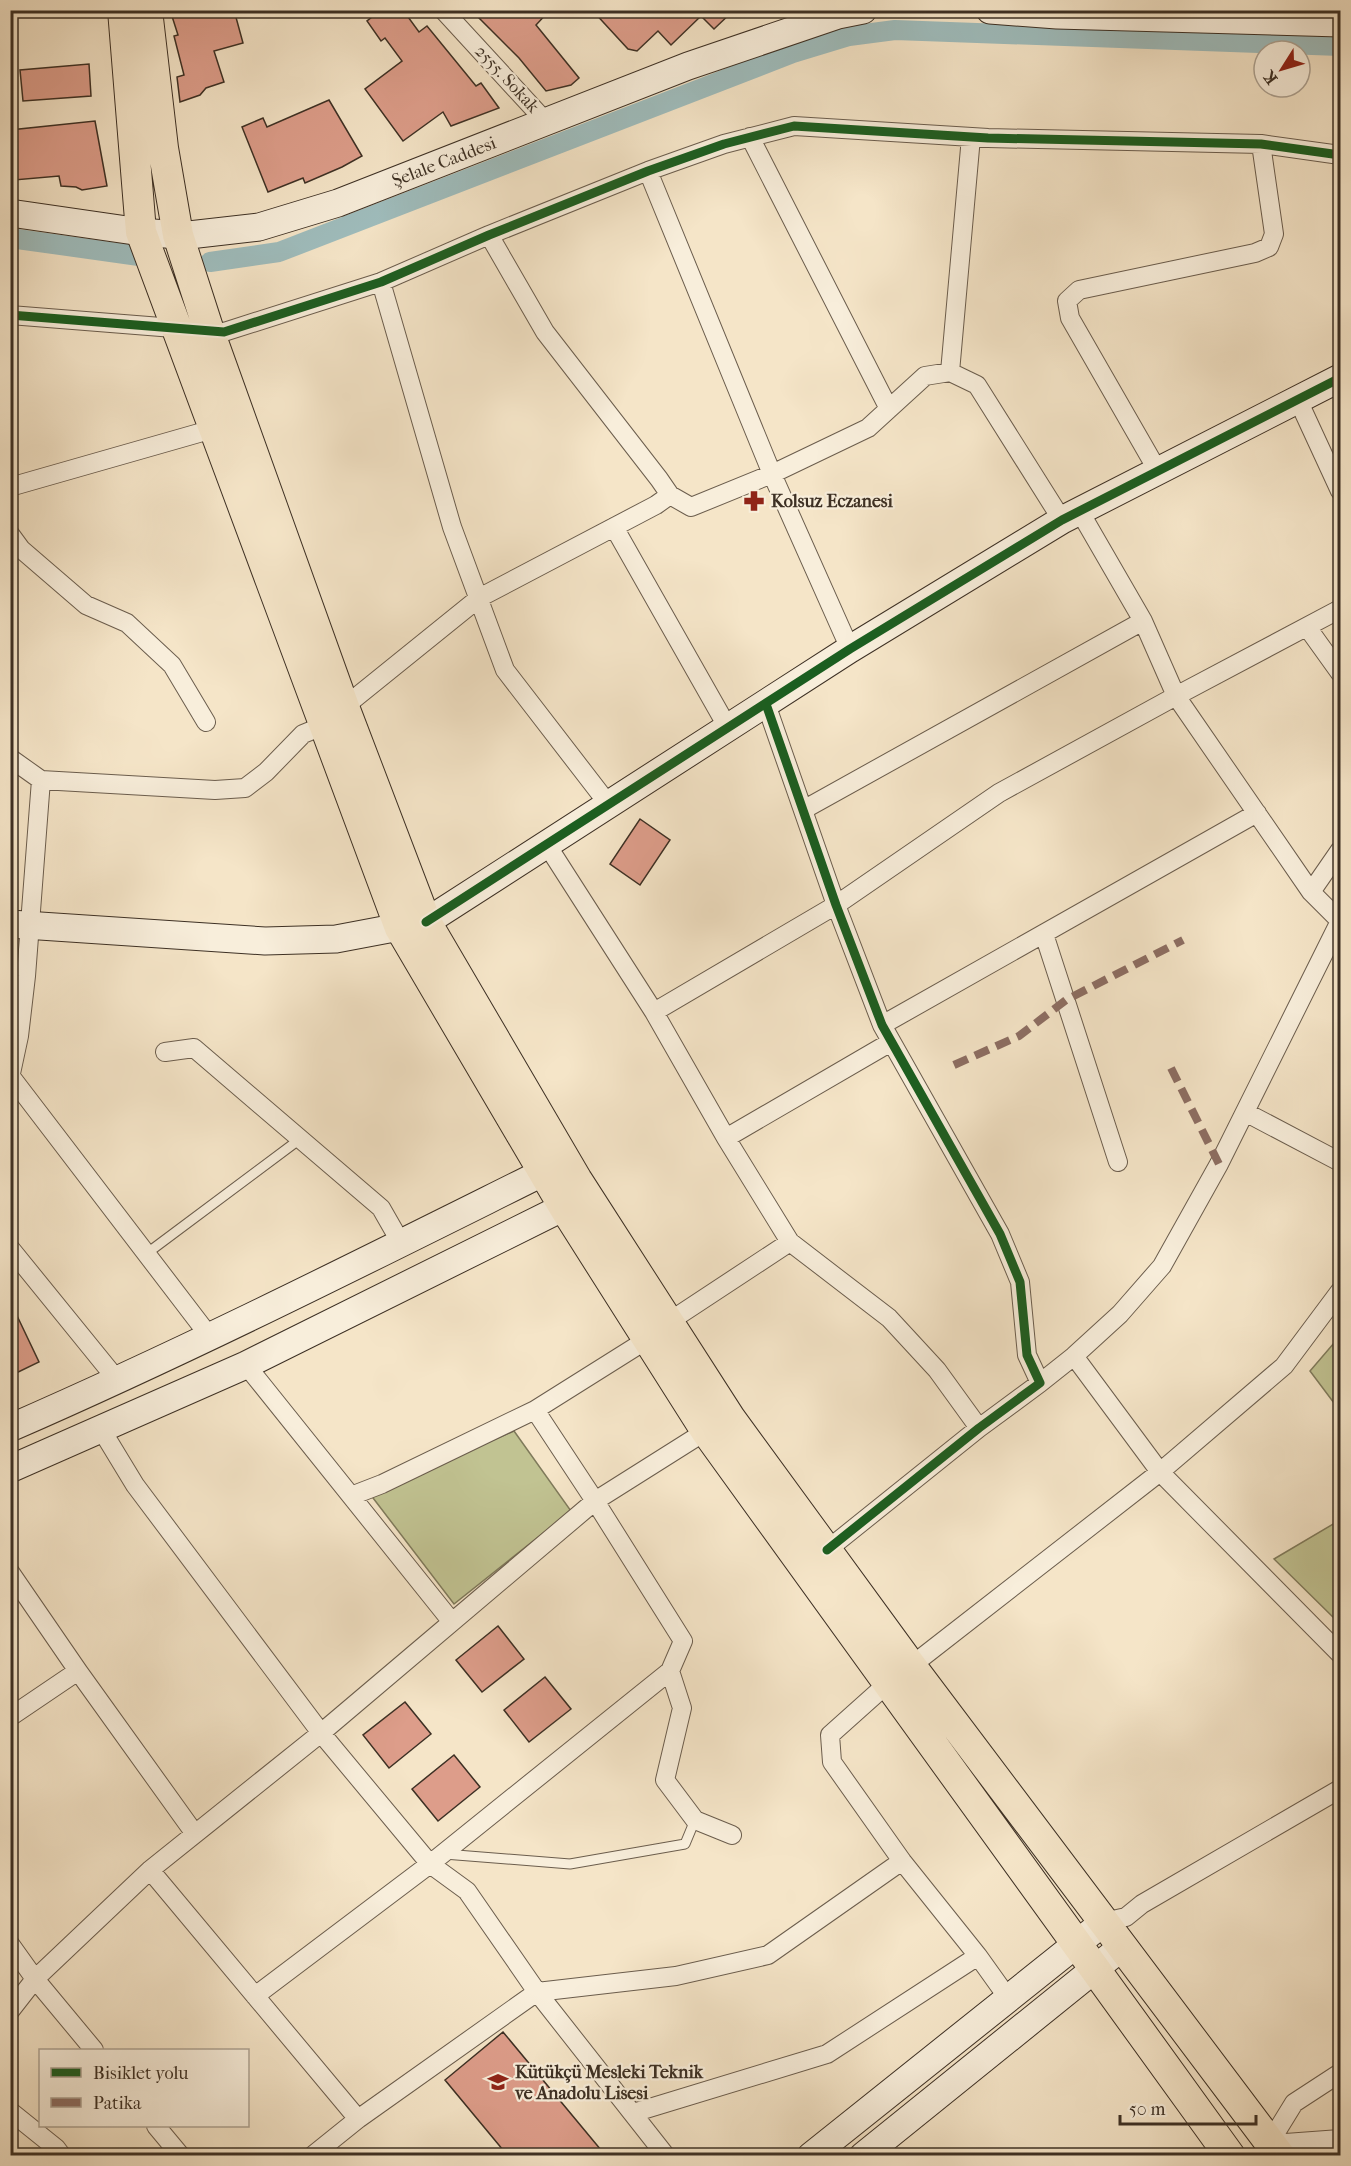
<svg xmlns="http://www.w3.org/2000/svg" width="1351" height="2166" font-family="'IM FELL French Canon',serif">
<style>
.green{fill:#c1c392;stroke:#7f7a5b;stroke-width:1.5}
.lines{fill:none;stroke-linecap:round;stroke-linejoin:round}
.canal{stroke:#9fbdbd;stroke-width:20}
.building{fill:#dd9d8a;stroke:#3d3024;stroke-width:1.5}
.lane-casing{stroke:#6b5d4d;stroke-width:11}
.street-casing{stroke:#6b5d4d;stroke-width:20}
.secondary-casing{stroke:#3d3024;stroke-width:29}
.primary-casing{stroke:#3d3024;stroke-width:32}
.lane{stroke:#f8eedb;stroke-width:9}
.street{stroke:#f8eedb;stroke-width:18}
.secondary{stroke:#f8eedb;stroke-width:27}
.primary{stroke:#f5e5c8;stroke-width:30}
.quiet{stroke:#8d6e63;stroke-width:8;stroke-dasharray:15 8;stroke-linecap:butt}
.cycleway-casing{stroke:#f8eedb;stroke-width:13}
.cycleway{stroke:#1b5e20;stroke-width:9}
.labels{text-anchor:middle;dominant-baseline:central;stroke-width:4.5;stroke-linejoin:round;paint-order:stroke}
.street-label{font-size:18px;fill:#3d3024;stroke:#f8eedb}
.poi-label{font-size:18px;font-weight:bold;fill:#3d3024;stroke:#f8eedb;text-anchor:start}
</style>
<rect width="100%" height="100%" fill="#f5e5c8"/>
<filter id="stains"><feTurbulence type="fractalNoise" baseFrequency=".00333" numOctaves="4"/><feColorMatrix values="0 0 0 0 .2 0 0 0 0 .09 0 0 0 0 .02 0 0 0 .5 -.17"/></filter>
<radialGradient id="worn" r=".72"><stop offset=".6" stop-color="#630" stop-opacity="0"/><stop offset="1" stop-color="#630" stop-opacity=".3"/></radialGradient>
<path class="green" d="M1340,1336V1411L1310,1371Z
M514,1431L571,1511L454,1604L370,1494Z
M1340,1520V1624L1274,1559Z"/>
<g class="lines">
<path class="canal" d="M10,238L139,256
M210,262L279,252L793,53L849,36L895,30L1340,46"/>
</g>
<path class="building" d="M170,10H234L243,43L214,51L224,82L206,88L200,95L180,102L177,77L184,75L174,36L178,35Z
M381,10H403L419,32L427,26L476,86L481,83L499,108L451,126L443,112L403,141L365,89L402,61L385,38L381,41L367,21Z
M471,10H550L536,25L579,78L571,85L546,91L519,58Z
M592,10H734L714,29L701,16L671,45L658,31L637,51L628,49Z
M89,64L91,96L23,101L20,70Z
M329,100L362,156L342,167L305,183L303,178L268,192L242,127L263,118L267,127Z
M95,121L107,186L82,190L76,187L61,186L59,176L14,180L10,130Z
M640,819L670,840L640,885L610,864Z
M10,1301L39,1362L10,1376Z
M498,1626L524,1659L482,1692L456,1660Z
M545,1677L571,1709L529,1742L504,1710Z
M405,1702L431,1734L389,1768L363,1735Z
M454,1755L480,1787L438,1821L412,1789Z
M503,2032L606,2156H508L445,2080Z"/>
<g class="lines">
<g class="lane-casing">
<path id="lane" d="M146,1254L300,1139
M444,1854L570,1864L685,1844L695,1820"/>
</g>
<g class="street-casing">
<path id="street" d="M443,10L546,122
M750,137L889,409
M648,171L772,474L850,649
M489,235L545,332L659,479L670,495
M381,282L452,527L505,670L609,805
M10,315L224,332L381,282L489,235L648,171L724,144L794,126L988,138L1261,144L1340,155
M950,372L971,137
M1298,400L1340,491
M1159,473L1070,318L1067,301L1079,290L1255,253L1269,247L1274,234L1261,144
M10,487L213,429
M1080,512L1143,621L1176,696L1311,892L1340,921
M614,527L728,728
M10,534L21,549L86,605L127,623L172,665L206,722
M1307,627L1340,673
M766,704L836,905L882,1025L1000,1234L1020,1282L1027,1355L1040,1383L979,1428L827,1550
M344,707L479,598L656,505L670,495L691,507L772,474L868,428L925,376L950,372L977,385L1062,520
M10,758L41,780L26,976L19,1036L10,1078
M41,780L215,790L245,788L266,772L303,734L325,725
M803,810L1143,621
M547,845L654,1012L726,1138L790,1242L889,1318L937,1370L979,1428
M1311,892L1340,850
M1044,934L1118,1162
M654,1012L836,905L999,793L1176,696L1340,609
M882,1025L1257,813
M165,1052L194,1048L381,1208L401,1243
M12,1078L210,1337
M1245,1112L1340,1162
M726,1138L891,1042
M10,1248L118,1381
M667,1323L790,1242
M1074,1356L1160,1472L1340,1654
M246,1365L452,1622
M1040,1383L1074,1356L1120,1314L1162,1266L1219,1164L1340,921
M101,1429L135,1485L321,1733L430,1864L467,1891L537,1992L666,2156
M351,1496L382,1484L535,1410L648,1339
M10,1572L78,1671L195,1834
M911,1666L1160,1472L1284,1366L1340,1291
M670,1671L682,1708L665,1780L695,1820L732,1835
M887,1684L830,1735L832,1762L902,1861L978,1956L1008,1998
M10,1717L78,1671
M150,1870L358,2119
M1104,1922L1126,1917L1142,1904L1340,1789
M10,1944L35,1979L94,2050
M255,1996L430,1864L670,1671L683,1641L595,1501L706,1431
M10,2011L35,1979L150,1870L321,1733L595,1501L535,1410
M10,2111L56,2148L62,2156
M633,2113L827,2054L978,1956
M156,2126L181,2156
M1270,2142L1294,2103L1340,2073
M1272,2144L1340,2139
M312,2156L358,2119L537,1992L676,1976L768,1955L902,1861"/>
</g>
<g class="secondary-casing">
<path id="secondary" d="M990,10L1057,15L1340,23
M10,213L141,232L178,235H189L259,227L338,203L688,66L838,15L863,10
M10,924L265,941L336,939L426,922L850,649L1062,520L1340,378
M10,1428C191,1349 367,1260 544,1172
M10,1469L246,1365L564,1207
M811,2156L1104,1922
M863,2156L1122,1947"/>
</g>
<g class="primary-casing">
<path id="primary" d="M123,10L141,232L400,928L564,1207L706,1431L1230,2156
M147,10L163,148L178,235L209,331L344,707L426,922L577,1180L730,1418L911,1666L1280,2156"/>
</g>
<use href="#lane" class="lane"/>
<use href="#street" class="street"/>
<use href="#secondary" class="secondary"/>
<use href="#primary" class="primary"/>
<path class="quiet" d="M954,1065L1019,1036L1066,1000L1183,940
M1171,1068L1219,1164"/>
<g class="cycleway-casing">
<path id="cycleway" d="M10,315L224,332L381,282L489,235L648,171L724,144L794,126L988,138L1261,144L1340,155
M766,704L836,905L882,1025L1000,1234L1020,1282L1027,1355L1040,1383L979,1428L827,1550
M426,922L850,649L1062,520L1340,378"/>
</g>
<use href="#cycleway" class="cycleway"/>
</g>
<defs>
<g id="pharmacy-bare" transform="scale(1.62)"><path d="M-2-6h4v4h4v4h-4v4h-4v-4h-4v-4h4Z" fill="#8f2418" stroke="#f8eedb" stroke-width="2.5" paint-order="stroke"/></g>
<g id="school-bare" transform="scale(1.62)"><path d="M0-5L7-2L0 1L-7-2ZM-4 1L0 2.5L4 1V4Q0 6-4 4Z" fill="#8f2418" stroke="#f8eedb" stroke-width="2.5" paint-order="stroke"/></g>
</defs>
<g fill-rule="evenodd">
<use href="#pharmacy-bare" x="754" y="501"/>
<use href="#school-bare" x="498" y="2082"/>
</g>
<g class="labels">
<g class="street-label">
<text transform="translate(507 79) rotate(47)">2555. Sokak</text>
<text transform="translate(444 162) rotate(-21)">Şelale Caddesi</text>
</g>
<g class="poi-label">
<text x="771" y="501">Kolsuz Eczanesi</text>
<text x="515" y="2072">Kütükçü Mesleki Teknik<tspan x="515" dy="21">ve Anadolu Lisesi</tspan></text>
</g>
</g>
<rect width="1351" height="2166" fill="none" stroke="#f5e5c8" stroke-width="36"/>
<rect x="12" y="12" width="1327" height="2142" fill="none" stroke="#3d3024" stroke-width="3"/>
<rect x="18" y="18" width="1315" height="2130" fill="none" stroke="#3d3024" stroke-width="1.5"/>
<rect x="39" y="2049" width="210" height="78" fill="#f8eedb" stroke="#ada292" stroke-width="1.5"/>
<rect x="51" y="2068" width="30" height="9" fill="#1b5e20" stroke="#ada292" stroke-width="1.5"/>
<text x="93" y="2079" font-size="18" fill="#3d3024">Bisiklet yolu</text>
<rect x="51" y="2098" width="30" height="9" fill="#8d6e63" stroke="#ada292" stroke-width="1.5"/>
<text x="93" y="2109" font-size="18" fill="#3d3024">Patika</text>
<g transform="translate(1282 69) rotate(233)"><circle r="28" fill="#f8eedb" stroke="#ada292" stroke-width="1.5"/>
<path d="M0-4.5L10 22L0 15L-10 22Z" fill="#8f2418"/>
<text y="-9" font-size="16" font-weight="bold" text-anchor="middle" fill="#3d3024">K</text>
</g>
<path d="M1120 2115v9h136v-9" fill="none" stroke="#3d3024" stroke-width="3"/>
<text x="1129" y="2115" font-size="18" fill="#3d3024" stroke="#f8eedb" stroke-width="4.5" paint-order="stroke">50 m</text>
<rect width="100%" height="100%" filter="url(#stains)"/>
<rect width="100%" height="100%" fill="url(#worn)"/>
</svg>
